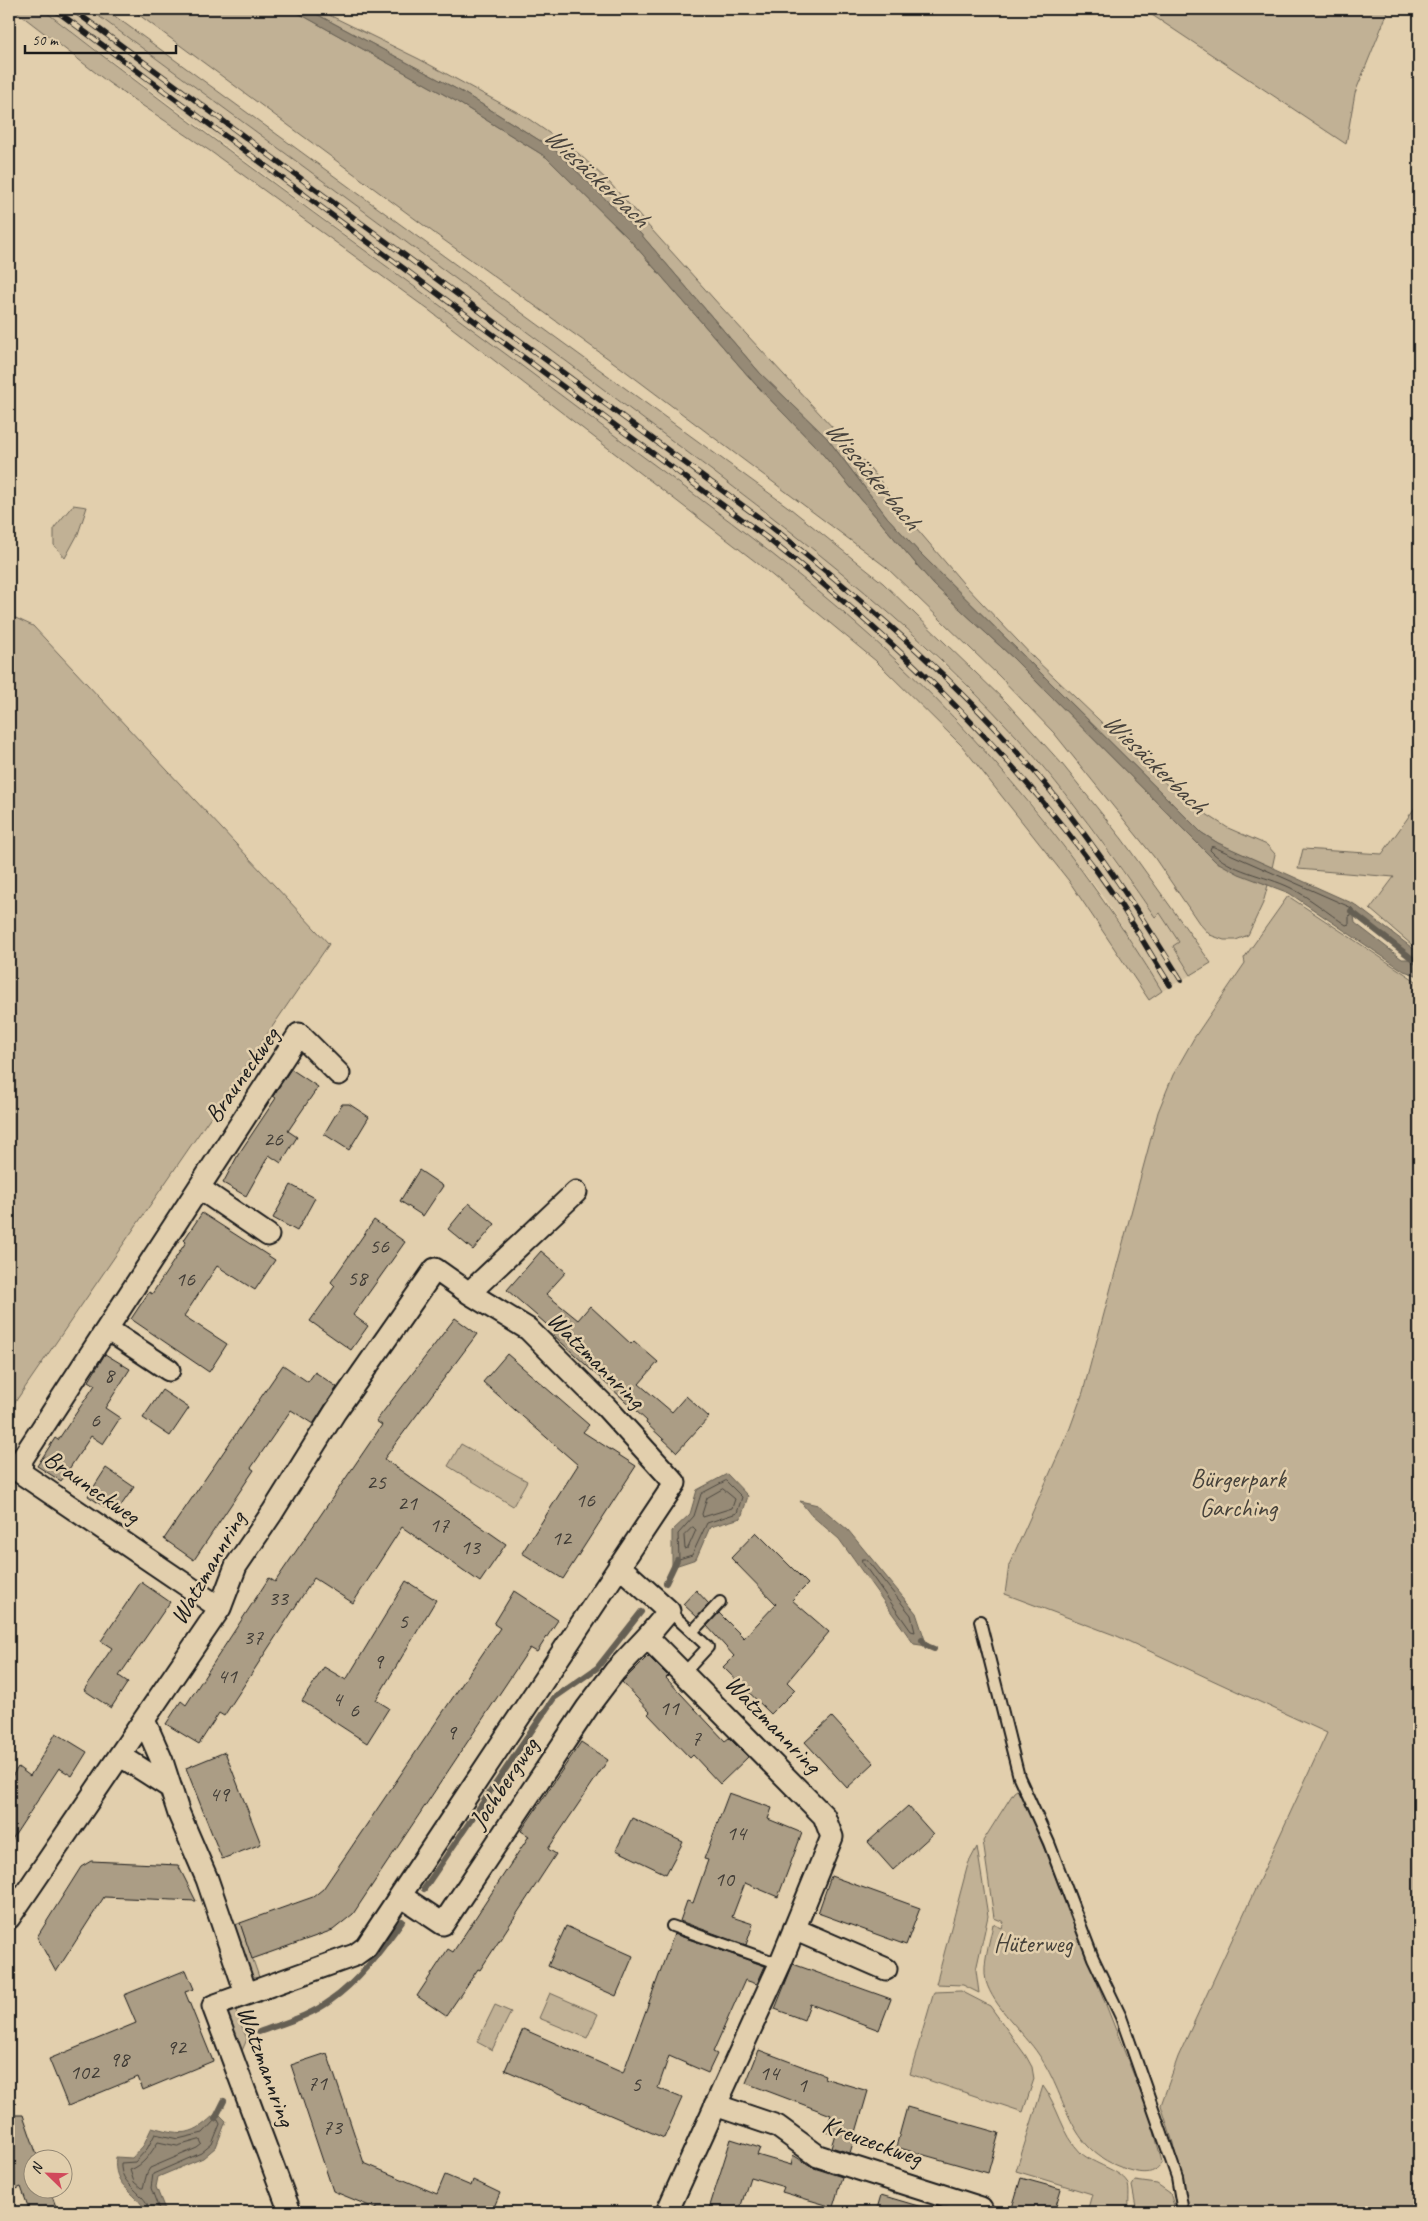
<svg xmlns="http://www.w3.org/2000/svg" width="1428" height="2221" font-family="Caveat,sans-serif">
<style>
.built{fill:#d2c0a1}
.green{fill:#c1b195;stroke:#6e6658}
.water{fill:#968a76;stroke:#655e52;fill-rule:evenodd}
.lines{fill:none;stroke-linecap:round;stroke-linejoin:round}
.shore{stroke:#4d4840;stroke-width:1}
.stream{stroke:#655e52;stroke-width:6}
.building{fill:#ab9d85;stroke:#1c1c1c}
.service-casing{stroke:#1c1c1c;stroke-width:14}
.minor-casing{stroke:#1c1c1c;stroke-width:25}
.service{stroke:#e2cfad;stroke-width:10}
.minor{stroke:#e2cfad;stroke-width:21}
.rail-casing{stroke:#1c1c1c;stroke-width:5.5}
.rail{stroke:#e2cfad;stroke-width:4;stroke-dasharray:11;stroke-linecap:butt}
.labels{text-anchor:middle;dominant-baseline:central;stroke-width:5;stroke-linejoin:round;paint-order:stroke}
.number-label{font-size:22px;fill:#403c36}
.street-label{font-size:25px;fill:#1c1c1c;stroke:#e2cfad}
.park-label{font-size:25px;fill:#45413a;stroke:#e2cfad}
.water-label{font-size:26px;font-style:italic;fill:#47423c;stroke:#e2cfad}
</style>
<rect width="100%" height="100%" fill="#e2cfad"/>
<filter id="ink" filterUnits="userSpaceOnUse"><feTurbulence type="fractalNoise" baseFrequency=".02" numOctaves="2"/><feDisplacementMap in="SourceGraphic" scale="10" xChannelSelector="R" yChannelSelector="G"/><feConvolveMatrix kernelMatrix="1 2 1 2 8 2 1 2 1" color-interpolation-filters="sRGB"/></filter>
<g filter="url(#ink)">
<path class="built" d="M42,9H89L429,258L701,462L864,589L978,697L1019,739L1070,800L1155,917L1160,912L1179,942L1173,947L1191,975L1162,991L1104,898L1033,806L961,724L871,637L830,601L719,513Z"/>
<path class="green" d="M13,9H42C220,148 406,278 586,414C683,487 782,556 871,637C986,741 1082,859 1162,991L1149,1000L1069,881L962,746L876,661L756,562L430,311L210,151L109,83Z
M89,9H105L791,509L883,583L1006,702L1062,764L1122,839L1211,963L1191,975L1173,946L1179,942L1160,913L1155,917C1112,855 1068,793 1017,737C891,599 738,491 590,379C424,254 256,132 89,9Z
M131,9H291L454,100L546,157L630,240L757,386L819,450L934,585L1013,658L1215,861L1268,885L1263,903L1248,935L1236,940H1224L1210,935L1199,923L1154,857L1054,733L999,676L886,567L620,367L445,241Z
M307,9H317L419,59L526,117L579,154L608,181L722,308L871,469L917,529L963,583L1035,659L1181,798L1228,828L1267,845L1275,854L1272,868L1218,843L1202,833L918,551L887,517L827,438L760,373L639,232L555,150L462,92Z
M1143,9H1389L1355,93L1346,144Z
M73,505L87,507L78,534L65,558L54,545V528Z
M9,615L33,626L329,944L9,1411Z
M1419,802V951L1370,909L1394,877L1298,869L1303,849L1382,854Z
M1288,896L1419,983V2212H1188L1173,2143L1161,2105L1178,2057L1327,1733L1117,1636L1005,1594L1009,1565L1070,1428L1083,1392L1158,1112L1173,1075L1194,1038L1245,963L1244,958Z
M461,1444L527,1481L513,1506L448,1466Z
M1017,1790L1022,1793L1150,2116L1162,2162C1155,2174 1146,2174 1133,2171C1066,2154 1071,2102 1039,2055C1024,2032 993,2007 986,1981C982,1964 990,1941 993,1924L1002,1928L1004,1922L994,1918L983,1841L1014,1792Z
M977,1847L988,1916L976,1970L979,1993L963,1985L936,1984L968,1864Z
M240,1923L259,1977L249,1981L230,1927Z
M961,1991L990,2006L1026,2056L1032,2067L1034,2079L1023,2112L910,2074L934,1992Z
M550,1993L598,2014L587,2038L539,2018Z
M495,2005L511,2012L492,2050L477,2042Z
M234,2007L247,2039L239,2058L225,2014L228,2009Z
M1043,2086C1058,2106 1062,2134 1081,2153C1093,2164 1120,2170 1127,2182C1131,2190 1127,2203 1130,2212H1087L1092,2194L1016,2171Z
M1135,2181L1157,2184L1170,2193L1176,2212H1137L1132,2186Z"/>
<path class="water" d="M291,9H307L462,92L555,150L639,232L760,373L827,438L887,517L918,551L1202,833L1218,843L1354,904L1419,953V976L1404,971L1289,893L1239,874L1215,861L1013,658L934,585L819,450L757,386L630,240L546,157L454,100ZM1360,916L1408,953L1409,959H1402L1355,923L1354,916Z
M727,1474L748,1496L741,1518L710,1527L696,1559L672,1567V1531L690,1514L697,1490Z
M800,1501L818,1505L848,1530L916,1613L927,1646L914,1644L839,1539L811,1515Z
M217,2112L226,2121L216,2147L203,2158L158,2177L156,2187L166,2212H146C136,2190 112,2188 116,2157L132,2158L143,2146L152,2127C184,2136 193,2136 217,2112Z"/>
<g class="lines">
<path class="shore" d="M1214,847L1352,908L1353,910L1349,916V924L1346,925C1328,913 1310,898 1291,888C1265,875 1230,872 1210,850L1211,847Z
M726,1481L742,1497L737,1513L707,1523L692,1555L679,1559L678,1534L694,1516L701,1494Z
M723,1489L735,1499L732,1508L703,1517L702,1514L707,1498Z
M693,1527L696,1530L688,1548L685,1549L684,1536Z
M862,1559H866L911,1615L915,1632L911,1631L862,1562Z
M200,2140L202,2144L197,2148L150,2168L147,2173L143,2188H141L134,2182L130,2170C144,2165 150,2154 158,2142L177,2146Z
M150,2212C148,2193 119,2186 121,2163L135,2162L147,2149L155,2134L178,2139L203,2133L215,2120H218L220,2124L212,2144L201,2153L153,2174L151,2188L160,2212"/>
<path class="stream" d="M1351,911L1419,964
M666,1583L677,1560
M922,1640L927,1646L934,1649
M424,1889L554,1698L597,1668L641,1612
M259,2032C283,2023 310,2016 330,2001C360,1980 381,1950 402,1921
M215,2119L224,2101"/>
</g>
<path class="building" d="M291,1069L318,1087L288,1131L297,1137L281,1163L269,1155L246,1196L223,1183L238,1155L276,1098L273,1096Z
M342,1104H349L369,1117L349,1150L324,1134Z
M419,1170L443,1186L423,1216L400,1201Z
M291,1185L315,1198L297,1231L273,1218Z
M469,1203L495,1224L473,1250L448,1229Z
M202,1213L275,1260L255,1290L217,1266L184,1316L227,1344L209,1372L131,1319L149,1292L152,1294L186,1242L184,1240Z
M374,1220L405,1242L353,1315L368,1326L351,1350L310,1321L335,1286L331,1282Z
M541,1251L566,1272L546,1294L578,1320L590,1306L631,1344L634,1341L658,1362L639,1384L672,1412L686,1396L709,1417L677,1452L646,1423L647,1421L551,1333L553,1330L507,1290Z
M455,1318L477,1334L384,1459L506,1544L480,1582L402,1527L353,1603L314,1578L224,1716L219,1713L199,1744L166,1724L181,1701L186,1705L269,1578L275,1582L382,1425L376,1421Z
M105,1354L130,1369L105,1408L120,1418L103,1444L91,1436L61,1481L37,1466L55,1438L58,1440L95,1385L89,1381Z
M507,1354L589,1425L583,1432L636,1466L563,1579L522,1553L578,1465L483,1382Z
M283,1365L308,1382L315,1372L337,1387L313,1424L291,1410L251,1468L254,1470L194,1560L164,1539Z
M162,1390L189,1408L170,1436L143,1418Z
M106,1468L134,1487L115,1514L88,1496Z
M756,1532L808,1584L792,1600L829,1632L787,1682L795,1690L771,1714L723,1667L734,1656L707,1626L719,1613L744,1638L776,1604L731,1558Z
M406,1581L436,1600L376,1700L389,1708L367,1743L302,1701L324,1667L346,1680Z
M141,1582L170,1602L119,1676L128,1682L111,1708L84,1690L112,1648L101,1641Z
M696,1590L709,1604L697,1617L683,1604Z
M514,1591L558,1620L537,1652L530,1648L353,1914L333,1930L252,1959L240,1923L313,1897L323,1889L500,1628L494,1624Z
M648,1656L668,1676L666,1678L725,1741L729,1738L748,1757L720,1784L693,1755L690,1758L648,1714L650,1712L622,1682Z
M832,1717L874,1763L847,1788L805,1742Z
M56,1733L87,1752L72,1776L59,1768L9,1844V1781L18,1767L30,1776Z
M581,1742L608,1760L548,1849L556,1854L480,1970L478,1969L446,2016L417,1996L448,1949L453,1952L529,1836L521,1831Z
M225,1752L261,1844L222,1859L186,1768Z
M729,1793L772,1808L768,1819L802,1833L778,1897L745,1883L732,1917L753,1924L746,1945L680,1921L687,1901L693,1903L708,1860L704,1859Z
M908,1806L933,1834L893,1870L868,1842Z
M632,1818L683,1842L666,1874L616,1850Z
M91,1861L178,1865L196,1901L104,1897L56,1972L37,1937L81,1867Z
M831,1876L920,1908L906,1945L818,1913Z
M566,1926L633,1956L616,1996L548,1966Z
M674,1934L765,1966L757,1984L745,1980L713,2052L717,2054L708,2073L669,2056L658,2088L682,2098L664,2138L505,2070L523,2029L623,2073Z
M793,1964L891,1999L879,2030L810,2004L804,2020L775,2009Z
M186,1970L194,1989L185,1992L213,2061L143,2090L138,2077L68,2106L49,2059L136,2023L124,1995Z
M759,2050L825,2075L824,2078L868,2091L850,2153L831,2147L835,2134L826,2132L831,2115L746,2083Z
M327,2053L364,2163L437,2194L445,2175L471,2186L473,2180L500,2193L492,2212H384L333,2191L291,2065Z
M907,2107L999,2133L988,2173L896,2147Z
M9,2115H23L38,2158H32V2188H49L58,2212H30L21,2187L9,2192Z
M731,2139L760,2148L757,2155L791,2165L793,2155L814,2168L842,2177L833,2207L782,2192L784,2187L750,2177L739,2212H708Z
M1021,2178L1061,2189L1054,2212H1026L1012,2208Z
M881,2195L925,2208L924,2212H876Z"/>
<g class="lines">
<g class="service-casing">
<path id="service" d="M669,1611L708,1647L684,1673
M980,1621L1019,1777L1049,1843L1093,1958L1121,2017L1177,2177L1183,2212
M692,1632L720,1602
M672,1926L780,1964"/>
</g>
<g class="minor-casing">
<path id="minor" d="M199,1188L268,1235
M469,1293L576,1192
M107,1329L169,1370
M619,1566L669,1611L647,1637L824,1816L832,1837L780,1964L667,2212
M220,1608L21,1473L22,1459L299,1034L339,1074
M144,1720L162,1761L179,1814L207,1879L246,1993
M121,1756L171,1788
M401,1896L443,1924L587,1708L615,1671L647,1637
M9,1918L220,1608L236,1566L272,1513L335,1412L435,1269L469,1293L528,1329L606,1407L675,1483L366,1947L355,1955L213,2006L290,2212
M794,1929L886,1969
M715,2105L777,2126L818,2156L981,2208L983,2212"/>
</g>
<use href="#service" class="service"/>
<use href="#minor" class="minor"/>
<g class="rail-casing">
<path id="rail" d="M54,9L767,538C899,643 1022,761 1118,901C1136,928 1152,957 1170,985
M72,9L773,528C873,608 969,691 1050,790C1099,850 1140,914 1181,980"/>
</g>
<use href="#rail" class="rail"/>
</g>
</g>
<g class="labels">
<g class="number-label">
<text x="273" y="1139">26</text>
<text x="379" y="1246">56</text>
<text x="357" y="1278">58</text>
<text x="185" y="1279">16</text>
<text x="109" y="1375">8</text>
<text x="95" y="1420">6</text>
<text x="376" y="1482">25</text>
<text x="585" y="1500">16</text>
<text x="407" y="1503">21</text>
<text x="439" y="1525">17</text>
<text x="561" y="1538">12</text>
<text x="470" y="1547">13</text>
<text x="278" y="1598">33</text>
<text x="403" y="1621">5</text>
<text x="253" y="1637">37</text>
<text x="378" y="1661">9</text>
<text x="227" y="1676">41</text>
<text x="337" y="1699">4</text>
<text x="669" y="1708">11</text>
<text x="354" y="1710">6</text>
<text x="451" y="1732">9</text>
<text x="696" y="1738">7</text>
<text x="219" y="1794">49</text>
<text x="736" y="1833">14</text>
<text x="724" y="1879">10</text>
<text x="176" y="2047">92</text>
<text x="119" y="2059">98</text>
<text x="84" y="2072">102</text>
<text x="769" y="2073">14</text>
<text x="317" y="2083">71</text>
<text x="636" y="2084">5</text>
<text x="802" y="2085">1</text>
<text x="332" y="2127">73</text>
</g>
<g class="street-label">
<text transform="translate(242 1075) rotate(-55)">Brauneckweg</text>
<text transform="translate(596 1360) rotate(45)">Watzmannring</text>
<text transform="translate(92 1487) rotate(35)">Brauneckweg</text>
<text transform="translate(208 1568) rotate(-60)">Watzmannring</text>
<text transform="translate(773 1724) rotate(46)">Watzmannring</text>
<text transform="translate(504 1783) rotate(-56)">Jochbergweg</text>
<text transform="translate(266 2066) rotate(70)">Watzmannring</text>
<text transform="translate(872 2141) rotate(20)">Kreuzeckweg</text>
</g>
<g class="park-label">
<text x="1238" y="1479">Bürgerpark<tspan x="1238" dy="29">Garching</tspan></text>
<text x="1033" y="1944">Hüterweg</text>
</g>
<g class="water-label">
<text transform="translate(597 177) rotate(43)">Wiesäckerbach</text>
<text transform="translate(873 475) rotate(50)">Wiesäckerbach</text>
<text transform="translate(1155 763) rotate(44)">Wiesäckerbach</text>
</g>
</g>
<rect width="1428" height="2221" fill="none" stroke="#e2cfad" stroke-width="30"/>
<rect x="15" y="15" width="1398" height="2191" fill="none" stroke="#1c1c1c" stroke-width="2" filter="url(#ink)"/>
<g transform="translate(48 2174) rotate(293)"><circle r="24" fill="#e2cfad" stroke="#938773"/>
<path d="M0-4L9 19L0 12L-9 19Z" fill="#d1495b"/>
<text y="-8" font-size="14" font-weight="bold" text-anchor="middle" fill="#1c1c1c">N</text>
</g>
<path d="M25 45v8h151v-8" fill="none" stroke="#1c1c1c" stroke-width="2.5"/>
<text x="32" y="45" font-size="15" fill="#1c1c1c" stroke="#e2cfad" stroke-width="4" paint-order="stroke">50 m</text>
</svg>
